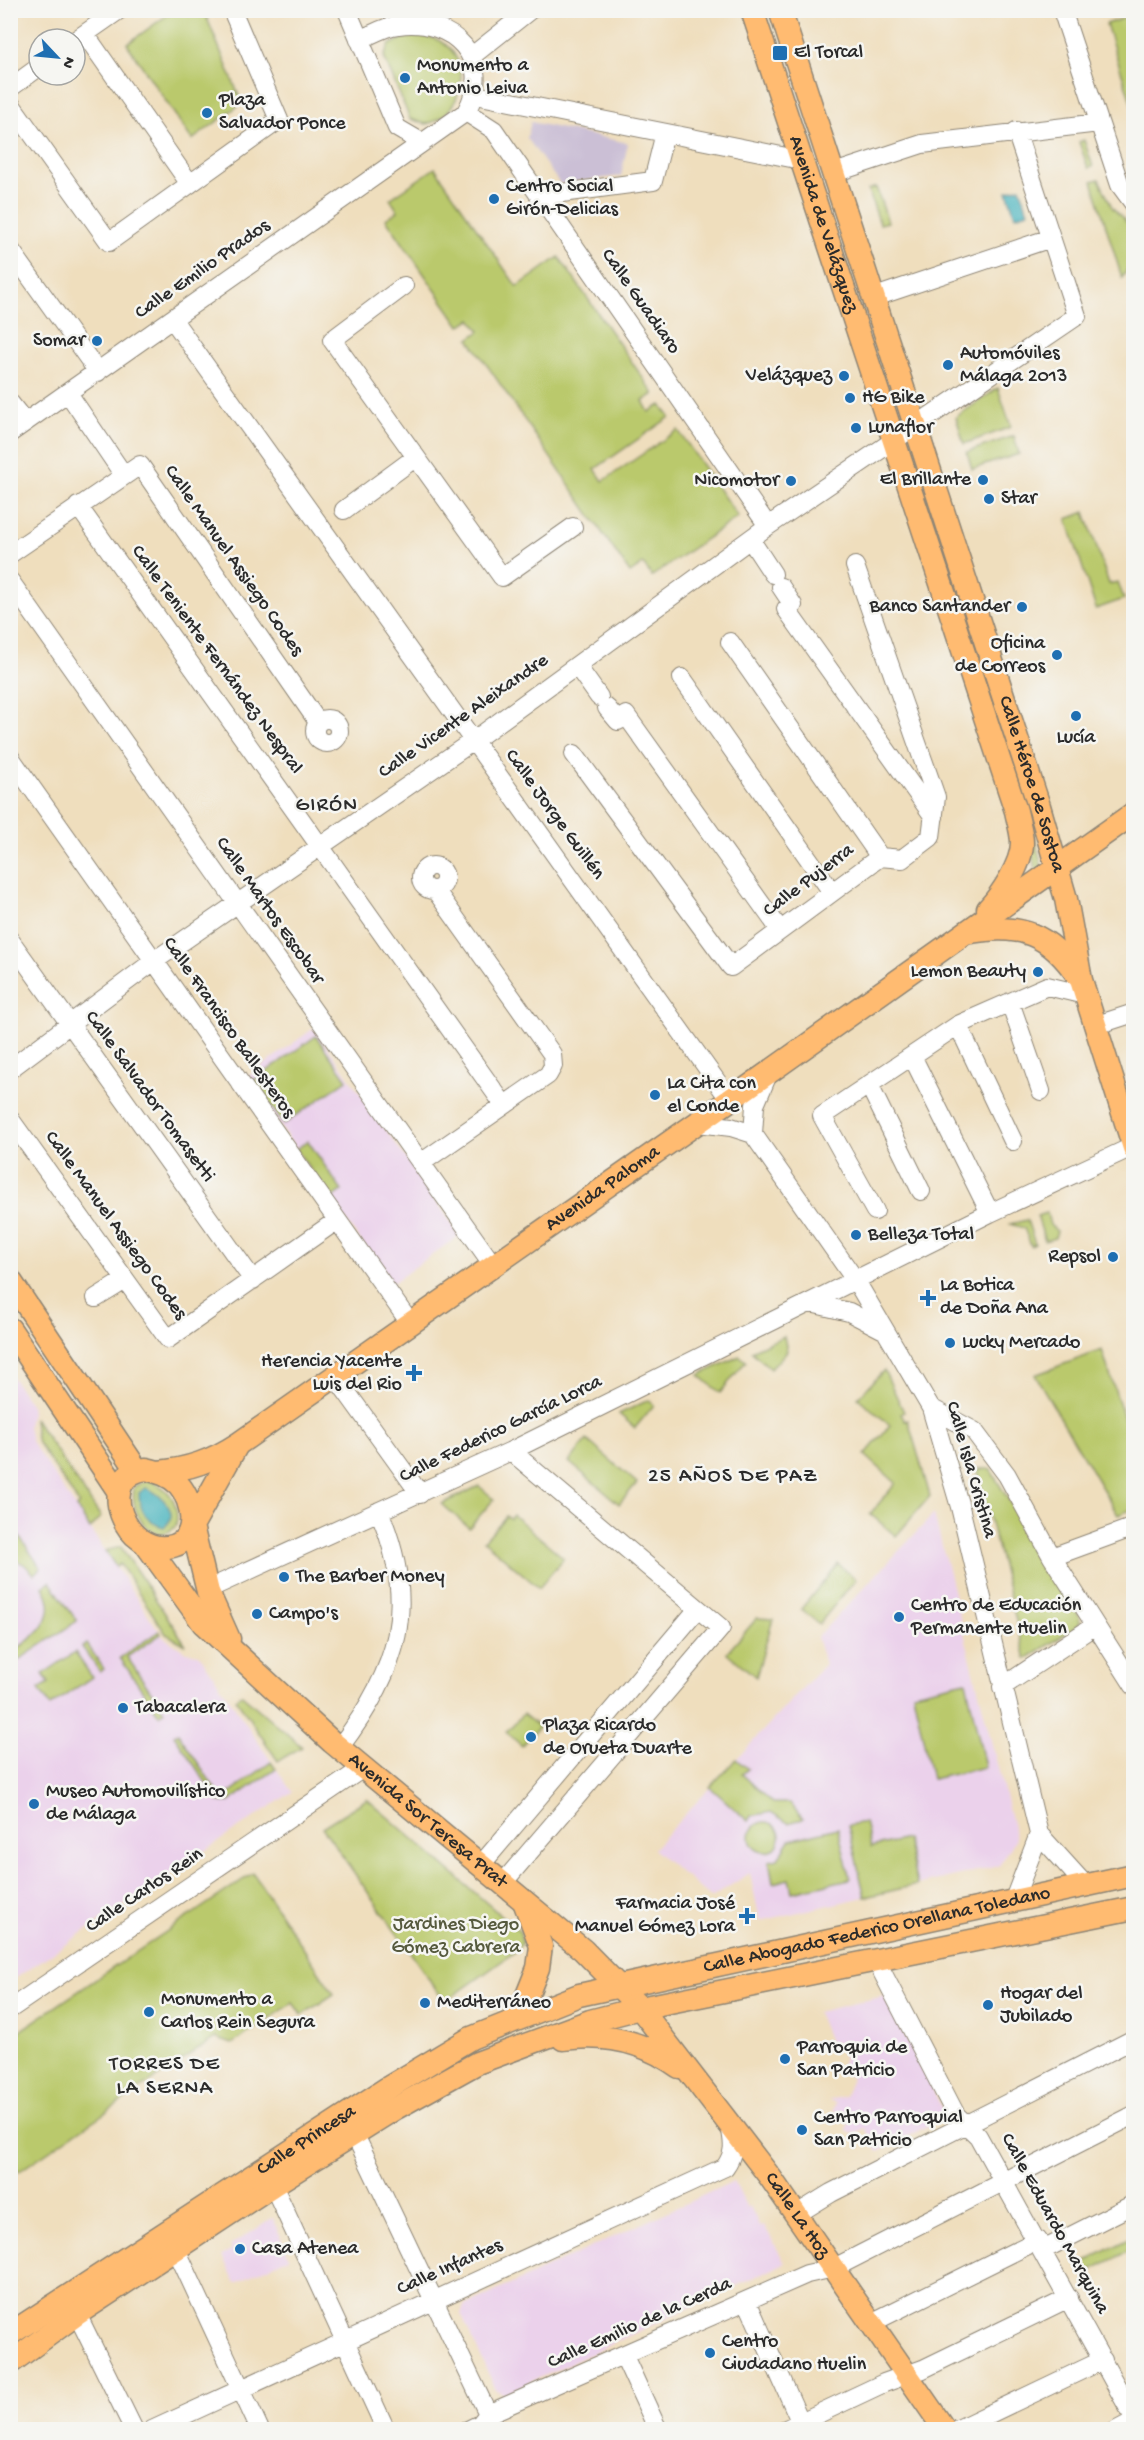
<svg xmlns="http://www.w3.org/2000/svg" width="1144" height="2440" font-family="'Gochi Hand',sans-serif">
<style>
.built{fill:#ebd1eb}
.industrial{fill:#cbbfd5}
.green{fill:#bac96c;stroke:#727a4c;stroke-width:1.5}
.water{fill:#41b0bb;stroke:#366e73;stroke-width:1.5}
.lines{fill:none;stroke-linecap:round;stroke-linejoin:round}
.minor-casing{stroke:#8d8474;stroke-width:20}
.major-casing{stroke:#8d8474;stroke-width:25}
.minor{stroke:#fff;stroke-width:18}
.major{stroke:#ffbb71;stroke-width:22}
.poi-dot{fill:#1f6fb2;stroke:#f6f6f2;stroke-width:2}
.labels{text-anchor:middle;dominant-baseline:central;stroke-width:5;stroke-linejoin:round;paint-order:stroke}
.poi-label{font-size:20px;fill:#2b2b2b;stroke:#f6f6f2;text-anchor:start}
.street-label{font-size:20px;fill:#2b2b2b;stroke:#f6f6f2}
.park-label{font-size:20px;fill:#565a3e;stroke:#f6f6f2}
.neighbourhood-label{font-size:21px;letter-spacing:1.5px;fill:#2b2b2b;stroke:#f6f6f2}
</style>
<rect width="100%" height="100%" fill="#f6f6f2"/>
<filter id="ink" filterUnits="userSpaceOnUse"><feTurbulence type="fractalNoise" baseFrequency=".0167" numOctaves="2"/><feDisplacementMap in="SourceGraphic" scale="12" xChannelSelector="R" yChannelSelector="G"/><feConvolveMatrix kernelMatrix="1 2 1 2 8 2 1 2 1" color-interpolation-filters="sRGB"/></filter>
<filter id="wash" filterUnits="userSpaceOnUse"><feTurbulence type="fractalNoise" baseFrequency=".008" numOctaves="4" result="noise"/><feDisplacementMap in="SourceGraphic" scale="24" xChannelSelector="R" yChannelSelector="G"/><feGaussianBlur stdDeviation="1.35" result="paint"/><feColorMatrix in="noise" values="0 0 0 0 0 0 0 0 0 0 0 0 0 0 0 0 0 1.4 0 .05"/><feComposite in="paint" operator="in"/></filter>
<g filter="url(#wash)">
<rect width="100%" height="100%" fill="#efdebd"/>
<path class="built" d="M314,1028L460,1235L391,1284L246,1078Z
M10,1374L32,1407L28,1426L31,1441L105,1551L163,1637L186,1652L199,1654L292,1792L11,1981Z
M934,1514L1016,1839L999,1866L760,1921L750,1873L711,1898L653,1849L825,1664L817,1637Z
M885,1996L946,2116L878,2152L865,2128L854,2134L846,2131L851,2117L833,2111L836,2103L828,2101L845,2096L852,2079L840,2068L844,2058L836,2042L830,2044L817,2012Z
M734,2181L747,2208L750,2206L760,2227L764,2225L785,2263L505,2394L496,2390L461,2314L464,2306Z
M273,2218L289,2257L236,2283L222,2256L232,2250L230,2246Z"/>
<path class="industrial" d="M531,122L628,143L621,176L560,184L527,138Z"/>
<path class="green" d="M173,11H204L242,103L192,140L127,44Z
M1133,15H1134L1133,108L1106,24Z
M410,35C419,36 429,36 438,40C475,58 464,116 426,124L410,119L384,57L389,45Z
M1084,140L1093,167L1088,168L1079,142Z
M435,168L517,287L559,257L654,394L643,401L649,412L661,405L670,417L595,469L603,481L678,430L738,517L652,576L643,564L630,573L469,339L480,331L471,319L460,326L386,219L398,211L390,199Z
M1099,179L1112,207L1133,229V261L1122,278L1092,181Z
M876,187L888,222L880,224L868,190Z
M998,388L1011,427L964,444L956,417Z
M1014,436L1019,454L972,469L967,452Z
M1085,512L1109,584L1118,582L1124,599L1096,609L1067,519Z
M1033,830L1042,868L1037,873L1032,855Z
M316,1036L347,1080L284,1124L253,1081Z
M308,1141L342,1191L331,1199L296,1149Z
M1047,1213L1050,1225L1057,1231L1055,1238L1045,1241L1037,1216Z
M1027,1220L1035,1244L1031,1246L1024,1228L1010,1224Z
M784,1336L787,1351L771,1369L751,1351Z
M1102,1350L1133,1446V1509L1118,1515L1035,1375Z
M740,1356L746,1361L720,1393L699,1375Z
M884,1370L904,1412L901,1414L905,1421L908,1420L930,1496L896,1536L870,1514L896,1483L865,1455L890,1425L858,1398Z
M649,1400L654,1405L635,1428L619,1414Z
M34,1418L101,1517L90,1529L76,1507L79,1504L36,1440Z
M587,1440L637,1483L619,1504L569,1462Z
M977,1469H990L1079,1616L1080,1623L1075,1628L1026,1659Z
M148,1480C170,1488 180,1503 176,1526C152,1550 127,1509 135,1486Z
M479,1486L494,1499L469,1528L442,1504Z
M513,1515L564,1558L539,1588L484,1541L506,1516L510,1519Z
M15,1530L41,1568L34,1574L24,1564L11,1558V1534Z
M121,1547L186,1645L166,1634L120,1564L116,1567L105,1551Z
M838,1564L856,1579L819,1624L801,1609Z
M50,1582L77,1621L11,1665V1647L15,1650C38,1635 61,1616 43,1587Z
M757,1618L773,1619L756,1677L727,1653Z
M159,1631L161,1634L127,1657L164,1711L159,1715L120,1658Z
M87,1644L104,1669L100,1672L82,1647Z
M75,1652L92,1677L50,1706L39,1689L49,1683L43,1674Z
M966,1681L985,1767L932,1779L913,1693Z
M242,1695L302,1747L278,1761L236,1699Z
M523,1714L539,1727L522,1746L506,1732Z
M178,1733L220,1796H225L271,1762L276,1769L229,1802H219L174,1735Z
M736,1759L748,1769L742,1774L773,1803H790L803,1819L788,1823L771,1812L751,1816L748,1821L710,1787Z
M367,1799L520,1932L522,1943L516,1951L445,2002L322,1827Z
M750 1837a15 15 0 1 1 30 0a15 15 0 1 1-30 0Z
M865,1822L871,1847L907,1839L917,1885L865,1897L848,1825Z
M838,1828L850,1879L792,1892L789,1879L773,1883L769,1861L778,1859L790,1840Z
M253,1873L334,1994L302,2015L293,2003L232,2044L215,2038L18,2172L11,2161V2037Z
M1133,2237V2249L1083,2274L1078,2265Z"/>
<path class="water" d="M1020,187L1028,212L1015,216L1007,191Z
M146,1488C160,1493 182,1514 164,1527C147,1524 139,1509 139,1493Z"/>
</g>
<g filter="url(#ink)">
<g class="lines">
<g class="minor-casing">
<path id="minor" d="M347,10L397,128L421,142
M1062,10L1120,185L1134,204
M85,34L190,184
M76,40L119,10
M472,56L530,10
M10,88L39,67
M476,95L801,160
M10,103L109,242L279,120L232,10
M466,112L494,130L768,526
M834,173L922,144L1099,123
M539,196L653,181L665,133
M10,249L98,372
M404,286L332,340L502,577L573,527
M875,297L1051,238
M173,320L730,1100
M68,393L123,474
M10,403L25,422
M10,433L466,112C495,60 454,17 398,25C385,26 371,35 359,40
M78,506L504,1105
M344,510L416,457
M750,539L773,574
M10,554L140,465L318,722
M10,581L493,1265
M781,587L793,605L786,609L934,817
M730,642L880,857
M577,666L599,697
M682,678L832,892
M607,708L618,721L626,715L780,930
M315 731a12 12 0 1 1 24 0a12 12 0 1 1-24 0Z
M574,754L731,967L880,857L902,859L931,837L936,797L855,566
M10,757L410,1323
M421 878a12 12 0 1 1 24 0a12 12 0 1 1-24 0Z
M10,940L253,1280
M1010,1002L1041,1091
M958,1025L1013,1141
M1094,1026L1134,1013
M912,1056L990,1213
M10,1069L154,961L473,741L768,526L1077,316L1016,131
M869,1085L921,1191
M10,1119L168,1339L336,1221
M698,1123L731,1127L753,1134L856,1281L931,1408L960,1507L1039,1834L1087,1887
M753,1134L755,1105L769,1072
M421,1163L548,1075L553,1066L552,1054L436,891
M875,1211L822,1116L958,1025L1047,986L1085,995
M96,1298L125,1280
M811,1303L849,1312L884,1330
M335,1376L420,1494
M931,1408L974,1431L1007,1475L1052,1557L1134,1686
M1052,1557L1134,1527
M208,1592L217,1585L511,1451L990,1213L1134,1146
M1002,1687L1094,1626
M339,1748C399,1670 419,1605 379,1511
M480,1866L697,1610
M502,1884L721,1628L511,1451
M1013,1902L1039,1834
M877,1962L956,2115L978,2136L1134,2418
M10,2009L363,1768
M355,2135L488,2414
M273,2185L386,2430
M797,2214L831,2193L1134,2039
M176,2249L260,2430
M1043,2250L1134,2204
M747,2301L804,2430
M77,2314L134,2430
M871,2323L1038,2240
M624,2356L658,2430
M152,2430L725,2167C736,2152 733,2142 730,2125
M468,2430L480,2424L488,2414L807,2274L834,2268L1134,2115
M784,2430L884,2383L923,2369L1069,2298
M956,2430L1103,2360
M1117,2430L1134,2421"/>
</g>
<g class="major-casing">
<g id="major">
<path id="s1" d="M752,10L1016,811C1018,821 1022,833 1022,843C1022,864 1001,895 988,909"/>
<path id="s2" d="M780,10L1039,806L1066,899L1081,980L1134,1148"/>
<path d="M971,932C1021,923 1049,934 1078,976"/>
<path d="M10,1280L137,1470"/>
<path d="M10,1329L119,1492"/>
<path d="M146,1469C158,1472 170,1475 179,1485C193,1501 200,1539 173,1546C125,1559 93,1475 146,1469Z"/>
<path id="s3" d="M158,1472C189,1469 212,1461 238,1444L730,1100L1134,813"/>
<path id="s4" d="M145,1543L203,1623L332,1742L583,1950L640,2008L770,2177L945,2430"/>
<path d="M229,1639L208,1592L192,1526L236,1447"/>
<path d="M518,2018L538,1968L541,1946L525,1904"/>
<path d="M563,2039C605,2033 644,2041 679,2067"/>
<path id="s5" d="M10,2334L386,2089L471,2038L579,1995L1134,1875"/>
<path d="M10,2363L77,2314L273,2185L396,2108L477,2063L590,2021L640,2008L1134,1908"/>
</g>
</g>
<use href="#minor" class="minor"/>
<use href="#major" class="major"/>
</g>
</g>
<g class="poi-dot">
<rect x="772" y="45" width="16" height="16" rx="3"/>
<circle cx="405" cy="78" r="6"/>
<circle cx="207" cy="113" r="6"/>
<circle cx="494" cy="199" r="6"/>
<circle cx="97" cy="341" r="6"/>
<circle cx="948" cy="365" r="6"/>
<circle cx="844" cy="376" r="6"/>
<circle cx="850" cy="398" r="6"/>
<circle cx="856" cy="428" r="6"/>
<circle cx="983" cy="480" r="6"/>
<circle cx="791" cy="481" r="6"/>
<circle cx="989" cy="499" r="6"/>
<circle cx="1022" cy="607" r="6"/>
<circle cx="1057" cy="655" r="6"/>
<circle cx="1076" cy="716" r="6"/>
<circle cx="1038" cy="972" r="6"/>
<circle cx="655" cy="1095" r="6"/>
<circle cx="856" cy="1235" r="6"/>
<circle cx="1113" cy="1257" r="6"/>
<path d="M925 1289h6v6h6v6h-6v6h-6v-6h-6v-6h6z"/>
<circle cx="950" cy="1343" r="6"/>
<path d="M411 1364h6v6h6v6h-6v6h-6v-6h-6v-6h6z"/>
<circle cx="284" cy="1577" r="6"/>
<circle cx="257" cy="1614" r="6"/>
<circle cx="899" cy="1617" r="6"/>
<circle cx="123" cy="1708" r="6"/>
<circle cx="531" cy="1737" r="6"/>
<circle cx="34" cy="1804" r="6"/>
<path d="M744 1907h6v6h6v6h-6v6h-6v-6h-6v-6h6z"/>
<circle cx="425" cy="2003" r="6"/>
<circle cx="988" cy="2005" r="6"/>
<circle cx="149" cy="2012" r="6"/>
<circle cx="785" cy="2059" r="6"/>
<circle cx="802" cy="2130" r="6"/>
<circle cx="240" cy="2249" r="6"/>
<circle cx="710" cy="2353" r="6"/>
</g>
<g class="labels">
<g class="poi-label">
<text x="794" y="53">El Torcal</text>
<text x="417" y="66">Monumento a<tspan x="417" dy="23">Antonio Leiva</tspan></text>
<text x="219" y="101">Plaza<tspan x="219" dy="23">Salvador Ponce</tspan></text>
<text x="506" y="187">Centro Social<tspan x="506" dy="23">Girón-Delicias</tspan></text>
<text x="85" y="341" text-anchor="end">Somar</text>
<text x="960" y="354">Automóviles<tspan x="960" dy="23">Málaga 2013</tspan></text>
<text x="832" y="376" text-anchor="end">Velázquez</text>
<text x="862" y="398">HG Bike</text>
<text x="868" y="428">Lunaflor</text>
<text x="971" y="480" text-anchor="end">El Brillante</text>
<text x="779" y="481" text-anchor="end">Nicomotor</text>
<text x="1001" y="499">Star</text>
<text x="1010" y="607" text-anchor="end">Banco Santander</text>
<text x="1045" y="644" text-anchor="end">Oficina<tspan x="1045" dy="23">de Correos</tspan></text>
<text x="1076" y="738" text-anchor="middle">Lucía</text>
<text x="1026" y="972" text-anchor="end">Lemon Beauty</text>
<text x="667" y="1084">La Cita con<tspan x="667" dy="23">el Conde</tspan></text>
<text x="868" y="1235">Belleza Total</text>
<text x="1101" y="1257" text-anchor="end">Repsol</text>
<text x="940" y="1286">La Botica<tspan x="940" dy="23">de Doña Ana</tspan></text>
<text x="962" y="1343">Lucky Mercado</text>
<text x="402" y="1362" text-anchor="end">Herencia Yacente<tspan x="402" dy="23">Luis del Rio</tspan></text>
<text x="296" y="1577">The Barber Money</text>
<text x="911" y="1606">Centro de Educación<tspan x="911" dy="23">Permanente Huelin</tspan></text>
<text x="269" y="1614">Campo's</text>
<text x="135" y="1708">Tabacalera</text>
<text x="543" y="1726">Plaza Ricardo<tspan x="543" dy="23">de Orueta Duarte</tspan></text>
<text x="46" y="1792">Museo Automovilístico<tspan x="46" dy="23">de Málaga</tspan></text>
<text x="735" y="1904" text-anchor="end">Farmacia José<tspan x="735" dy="23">Manuel Gómez Lora</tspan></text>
<text x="1000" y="1994">Hogar del<tspan x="1000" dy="23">Jubilado</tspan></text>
<text x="161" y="2000">Monumento a<tspan x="161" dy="23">Carlos Rein Segura</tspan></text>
<text x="437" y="2003">Mediterráneo</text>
<text x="797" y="2048">Parroquia de<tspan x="797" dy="23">San Patricio</tspan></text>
<text x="814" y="2118">Centro Parroquial<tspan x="814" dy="23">San Patricio</tspan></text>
<text x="252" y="2249">Casa Atenea</text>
<text x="722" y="2342">Centro<tspan x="722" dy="23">Ciudadano Huelin</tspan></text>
</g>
<g class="street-label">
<text stroke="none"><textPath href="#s1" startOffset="226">Avenida de Velázquez</textPath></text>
<text transform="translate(203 270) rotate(-35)">Calle Emilio Prados</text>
<text transform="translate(640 302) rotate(55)">Calle Guadiaro</text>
<text transform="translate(233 561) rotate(55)">Calle Manuel Assiego Codes</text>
<text transform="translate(216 660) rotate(54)">Calle Teniente Fernández Nespral</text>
<text transform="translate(464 717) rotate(-35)">Calle Vicente Aleixandre</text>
<text stroke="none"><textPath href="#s2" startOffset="814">Calle Héroe de Sostoa</textPath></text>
<text transform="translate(554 815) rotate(54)">Calle Jorge Guillén</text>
<text transform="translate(809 881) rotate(-37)">Calle Pujerra</text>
<text transform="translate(269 911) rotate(55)">Calle Martos Escobar</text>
<text transform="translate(228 1028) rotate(55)">Calle Francisco Ballesteros</text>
<text transform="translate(149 1097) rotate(54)">Calle Salvador Tomasetti</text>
<text stroke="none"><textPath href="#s3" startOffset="531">Avenida Paloma</textPath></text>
<text transform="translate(115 1226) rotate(54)">Calle Manuel Assiego Codes</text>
<text transform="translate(501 1430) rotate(-26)">Calle Federico García Lorca</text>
<text transform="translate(970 1470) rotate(74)">Calle Isla Cristina</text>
<text stroke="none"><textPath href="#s4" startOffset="398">Avenida Sor Teresa Prat</textPath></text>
<text transform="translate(145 1891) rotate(-34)">Calle Carlos Rein</text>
<text stroke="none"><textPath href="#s5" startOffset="969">Calle Abogado Federico Orellana Toledano</textPath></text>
<text stroke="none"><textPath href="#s5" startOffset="354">Calle Princesa</textPath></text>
<text stroke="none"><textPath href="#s4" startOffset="942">Calle La Hoz</textPath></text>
<text transform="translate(1054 2224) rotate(61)">Calle Eduardo Marquina</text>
<text transform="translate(450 2268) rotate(-24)">Calle Infantes</text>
<text transform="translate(640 2324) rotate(-24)">Calle Emilio de la Cerda</text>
</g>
<g class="park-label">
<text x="456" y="1925">Jardines Diego<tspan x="456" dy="23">Gómez Cabrera</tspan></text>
</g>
<g class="neighbourhood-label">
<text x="327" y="806">GIRÓN</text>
<text x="733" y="1477">25 AÑOS DE PAZ</text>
<text x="165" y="2065">TORRES DE<tspan x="165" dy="24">LA SERNA</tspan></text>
</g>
</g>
<rect width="1144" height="2440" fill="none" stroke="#f6f6f2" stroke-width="36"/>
<g transform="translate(57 57) rotate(116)"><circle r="28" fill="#f6f6f2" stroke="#a5a5a2" stroke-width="1.5"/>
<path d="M0-4.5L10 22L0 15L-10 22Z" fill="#1f6fb2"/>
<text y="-9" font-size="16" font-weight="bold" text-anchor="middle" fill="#2b2b2b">N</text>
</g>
</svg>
